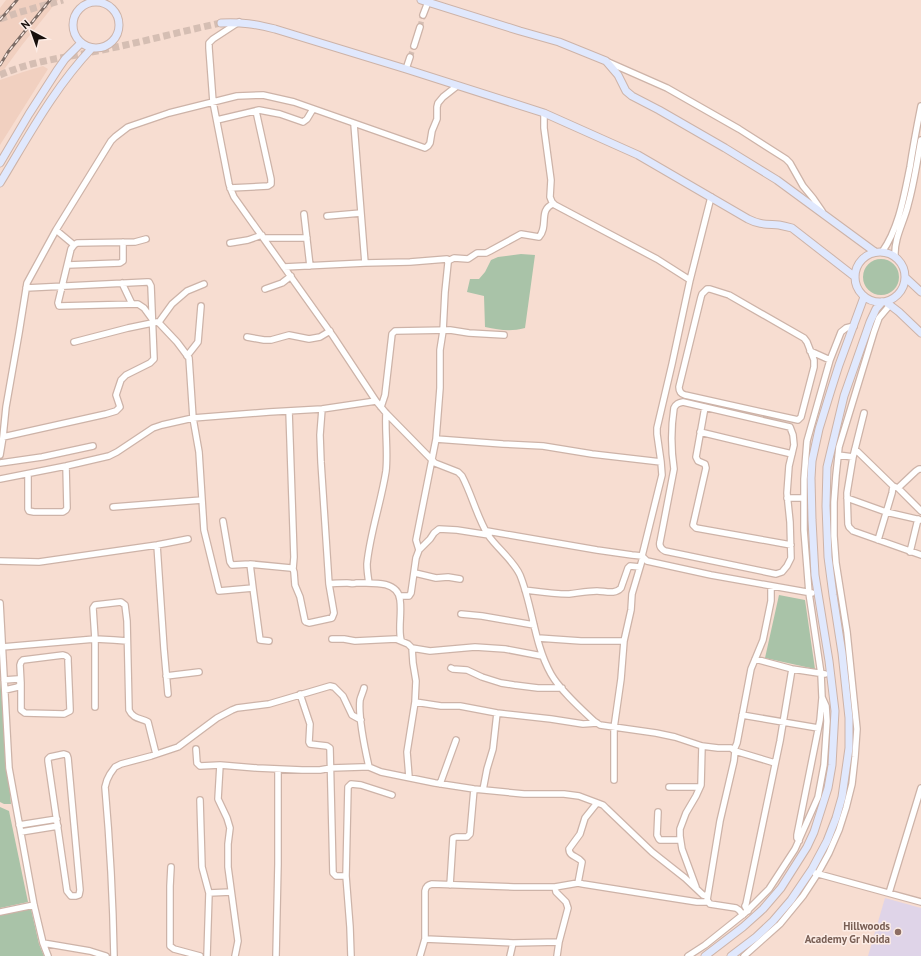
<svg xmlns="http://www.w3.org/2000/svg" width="921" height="956" font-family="'PT Sans',sans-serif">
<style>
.built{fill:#f1d0c0}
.education{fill:#dfd4e8}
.green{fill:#a9c3a8}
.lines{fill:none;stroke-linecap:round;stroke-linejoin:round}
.street-tunnel{stroke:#d5beb3;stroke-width:5.5;stroke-dasharray:5.5 3;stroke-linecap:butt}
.secondary-tunnel{stroke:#d5beb3;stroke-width:7;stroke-dasharray:7 3.5;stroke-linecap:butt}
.street-casing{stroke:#cdb3a8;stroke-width:8}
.secondary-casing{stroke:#cdb3a8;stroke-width:9}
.street{stroke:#fff;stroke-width:5.5}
.secondary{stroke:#e0e8fd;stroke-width:7}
.rail-casing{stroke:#7c6c65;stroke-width:3}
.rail{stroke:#fcece5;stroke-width:1.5;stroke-dasharray:4.5;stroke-linecap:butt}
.education-dot{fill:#8d6e63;stroke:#fcece5;stroke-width:1.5}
.labels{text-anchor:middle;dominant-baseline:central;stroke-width:3;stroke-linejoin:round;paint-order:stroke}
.education-label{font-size:11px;font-weight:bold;fill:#785e54;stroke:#fcece5;text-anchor:end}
</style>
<rect width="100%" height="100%" fill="#f7ddd1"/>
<path class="built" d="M6,0H58L22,45L0,75V8Z
M43,66L48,69L0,145V80L23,72Z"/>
<path class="education" d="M885,898L921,908V956H868Z"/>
<path class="green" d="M521,254L535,255L525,328C510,332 500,330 485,327L484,296L467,292L470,279H479L485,272L491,260L498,257Z
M863 277a18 18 0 1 1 36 0a18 18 0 1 1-36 0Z
M779,595L805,600L815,669L765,658Z
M0,679L11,804H4L0,802Z
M0,807L9,811L28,902L0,908Z
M31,909L39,944L44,956H0V914Z"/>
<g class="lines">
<path class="street-tunnel" d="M420,27L423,15
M410,57L414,46"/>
<path class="secondary-tunnel" d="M0,19L17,13L63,0
M0,75C34,60 71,57 107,49C146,41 183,31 221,23"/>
<g class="street-casing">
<path id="street" d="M423,15L428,2
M239,22L213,39L209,43V48L213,102L229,184L231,190L234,197L333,336L376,401L386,413L435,463L458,472L462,476C472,495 477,517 488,535C497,548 514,561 520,575C533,607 534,644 551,674C560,690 580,708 594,721L600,725L656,733L675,737L702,746L718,748H731L735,751L734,761L720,821L707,900L710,904L736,908L739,910L743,915
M414,46L420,27
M608,62L667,88L739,129L786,159L790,163L803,186L813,198L822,211
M406,69L410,57
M544,113V128L551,180L550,197L552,202L555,205L657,259L690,280
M217,120L259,110L280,114L303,122L307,119L313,109
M354,124L365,263
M230,188L268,186L271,184V179L256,111
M711,197L690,280L672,364L657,428V434L661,462L662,475L642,556L647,561L711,575L812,593
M304,214L310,266
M327,216L361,213
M56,230L74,245
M265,238H307
M146,239L135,242L77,243L74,245L71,249L58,303L59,306L138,304L144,308L152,319
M230,243L248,240L262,235
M882,252C899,228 904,196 910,167C913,147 917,126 921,106
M895,256C894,238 904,222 908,205C914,184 917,162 921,140
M448,261L454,258L468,259L477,253H486L490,251L521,234L539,237C549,226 538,210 553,204
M68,265L120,263L123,261V242
M284,267L365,263L410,262L447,259L448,263L445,292L443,331L440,350V388L436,439L503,444L543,446L592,454L661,462
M122,283L132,304
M265,289L282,283L291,276
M707,289H710L729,295L804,338L807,342L814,360V367L801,417L798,420L685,395C681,394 679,391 679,387L701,297L702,294Z
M159,322L172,304L187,291L204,284
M247,337L264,340H271L289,335L309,339L320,337L330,331
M74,342L128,328L157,322L160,324L177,342L189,358L193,418L199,452L204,530L219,591L253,588L250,564
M810,351L830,360
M187,356L198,342L201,306
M683,402L790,427L793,435L794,445L789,466L787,493L790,522L791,558L787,566L782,572L776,574L665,551C661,549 659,546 660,542L674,469C671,449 671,428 674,408C676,404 678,403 683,402Z
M381,407L385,395L392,334L395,331L450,330L469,333L504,335
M705,407L696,457L698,461L705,464L706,468L693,525L696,528L791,545
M289,411L294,557L293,569
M864,413L853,457L847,493L848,524L849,527L853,531L921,555
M700,432L792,454
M3,437L106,414L116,411L120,407L116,395L121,380L126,375L150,363L154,359L151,286L149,282H147L26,288
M855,449L893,486L892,493L878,540
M0,455L3,437L6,407L19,333L27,283L56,230L111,141L115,137L128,127L169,113L237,96L263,95L294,102L425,148L428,146L430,143L432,131L437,119V107L438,103L443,97L457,86
M838,455L853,457
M0,463L42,457L93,446
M28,474V509L29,511L34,512H63L66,510L67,508L66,466
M0,479L66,466L109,456L117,452L153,428L162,425L193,418L269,412L322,409L376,401
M893,486L898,488L921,511
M898,488L916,471L919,469H921
M787,498H804
M847,498L886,512L921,520
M113,507L202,500
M223,521L230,562L232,565L250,564L291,568L293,569L294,572L295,585L300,597L305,621L306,622L309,623L332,618L334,613L329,584L321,462L320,435L322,409
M487,531L597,550L632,555L642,556
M157,545L164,649L168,694
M419,550L430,539L434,533L439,529L457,530L489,535
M910,552L918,519
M0,561L39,562L157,545L188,539
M415,573L436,578L448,577L460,579
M369,583C368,577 367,570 367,564C370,533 381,503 386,471C388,452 385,432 386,413
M329,584C335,583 341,583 347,583C350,583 353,584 356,583C371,583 398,580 400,600C402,613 398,629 401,640
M253,588L260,640L269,641
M525,590C540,592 554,594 569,594C578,593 588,591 597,591C605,591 615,595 621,588L628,568L630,566L640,567
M399,596H409L411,593L416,558L419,550L416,540L436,439
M0,603L9,768L34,905L43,943L48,956
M461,614L482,616L534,625
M538,638L581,641H624
M332,639H344L355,641L396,639L408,644L412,648L413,663L416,681L415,702L407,752L409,777
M2,647L95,639L114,640L127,641
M412,648L430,651L475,647L505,649L542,656
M63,655L66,656L68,658V661L70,709V711L64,714L25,713L21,710V683L20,665L21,662L23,660Z
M755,659L792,669L825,674
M451,668L453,669L467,670L482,677L501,683L514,685L538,688H562
M166,676L199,672
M4,680L18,679L21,683L18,687L5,690
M364,688C363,692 361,696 360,700C358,719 365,749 369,767
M300,694L310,724L309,742L310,744L327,746L330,748L333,873L336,876H346
M415,702L441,706H460L497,713L551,719L583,724L597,723
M95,707V639L93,608L95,605L121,602L125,605L127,621L129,710C133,719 141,718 148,722L156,754
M742,715L818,728
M196,749L197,763L200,766L220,765L257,768L302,770H320L331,768L362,767H369L381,772L435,783L474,789L524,794H564L579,796L603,805L606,808L652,852L685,878L703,895L707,896
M734,750L737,743L751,669L763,640L771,601V586
M735,751L775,763
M64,754L67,755L68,758L80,890L79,895L76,896H71L67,891L48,761V759L50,757Z
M220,765L218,799L227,818L230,828L228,844V867L238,941L235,956
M614,780V728L621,679L624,641L631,610L632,594L643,557
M440,784L456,740
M669,787H700
M483,790L487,769L493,749L497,713
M200,800L202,867L209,893L207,956
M658,812L657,835L659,839L660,840H680
M19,825L57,819
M21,832L58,826
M799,841L797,838V835L820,720L822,698
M171,867L170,886V946L174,949L200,956
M815,873L921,902
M578,883L582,862C578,856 569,857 569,849L580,834L585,818L597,803
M450,885L453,838L456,837H467L470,834L474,789
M555,887L556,892L566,902L568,908L559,942L557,956
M696,887L682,849L680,836V829L686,813L696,796L701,785L702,746
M209,893L231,892
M889,893L921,788
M748,911L745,906L746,904L780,741L792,669
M0,912L34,905
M425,939L513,943L559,942
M43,943L90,951L106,956
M114,956C113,900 110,844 105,787L107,780L110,774L115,767L121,764L151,756L178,747L217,718L232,710L237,708L269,704L330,686L334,687L343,696L352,715L361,720
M276,956L278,864V769
M351,956L350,927L346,876L348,787L351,784L361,785L392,795
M420,956L425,939V891C426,886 428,885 432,884L514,887H555L578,883L583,884L646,894L697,902H707
M510,956L513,943
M688,956L705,945L745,913L769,889L795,849L818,797L824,765L827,721L826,706L822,697L821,674L809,593L804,530V479L807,441L830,360L841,332L846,328L854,326
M744,956L780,924L803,896L818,873L829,853L839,830L846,808L852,784L855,757L857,729L847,632L836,563L834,536V502L836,475L839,447L874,332L879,318L890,305"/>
</g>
<g class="secondary-casing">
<path id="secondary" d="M421,0L520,31L559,42L606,61L618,75L626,91L632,96L659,110L725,148L777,180L875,252
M73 25a23 23 0 1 1 46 0a23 23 0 1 1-46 0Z
M221,23C242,22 255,24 275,29L406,69L544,113L638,155L748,219C760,225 766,224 779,225C784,226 788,227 792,228L855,277
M0,163L29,114L58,69L65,59L81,43
M0,183C28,137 54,88 92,48
M855 277a25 25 0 1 1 50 0a25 25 0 1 1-50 0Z
M906,278L921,292
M886,302L899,312L921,333
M705,956L743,927L763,909L781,888L807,847L814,832L828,788L832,765L835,711L829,661L815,575L812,520L811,478L812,461L819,429L831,390L839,365L864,297
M731,956L756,937L773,921L791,900L812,869L827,841L836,818L842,797L849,748V718L842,653L833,595L828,557L826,506L827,467L844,396L870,322L876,309L882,302"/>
</g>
<use href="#street" class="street"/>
<use href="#secondary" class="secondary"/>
<g class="rail-casing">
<path id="rail" d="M0,20L17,0
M0,65L8,52L50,0"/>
</g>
<use href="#rail" class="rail"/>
</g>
<circle class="education-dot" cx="898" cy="932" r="4"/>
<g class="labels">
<g class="education-label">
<text x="890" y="926">Hillwoods<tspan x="890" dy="13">Academy Gr Noida</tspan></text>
</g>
</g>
<g transform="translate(32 32) rotate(319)" stroke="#fcece5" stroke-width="3" paint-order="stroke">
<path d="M0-3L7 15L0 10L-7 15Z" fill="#170f0b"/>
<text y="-6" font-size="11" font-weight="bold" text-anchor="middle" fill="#170f0b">N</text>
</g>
</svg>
